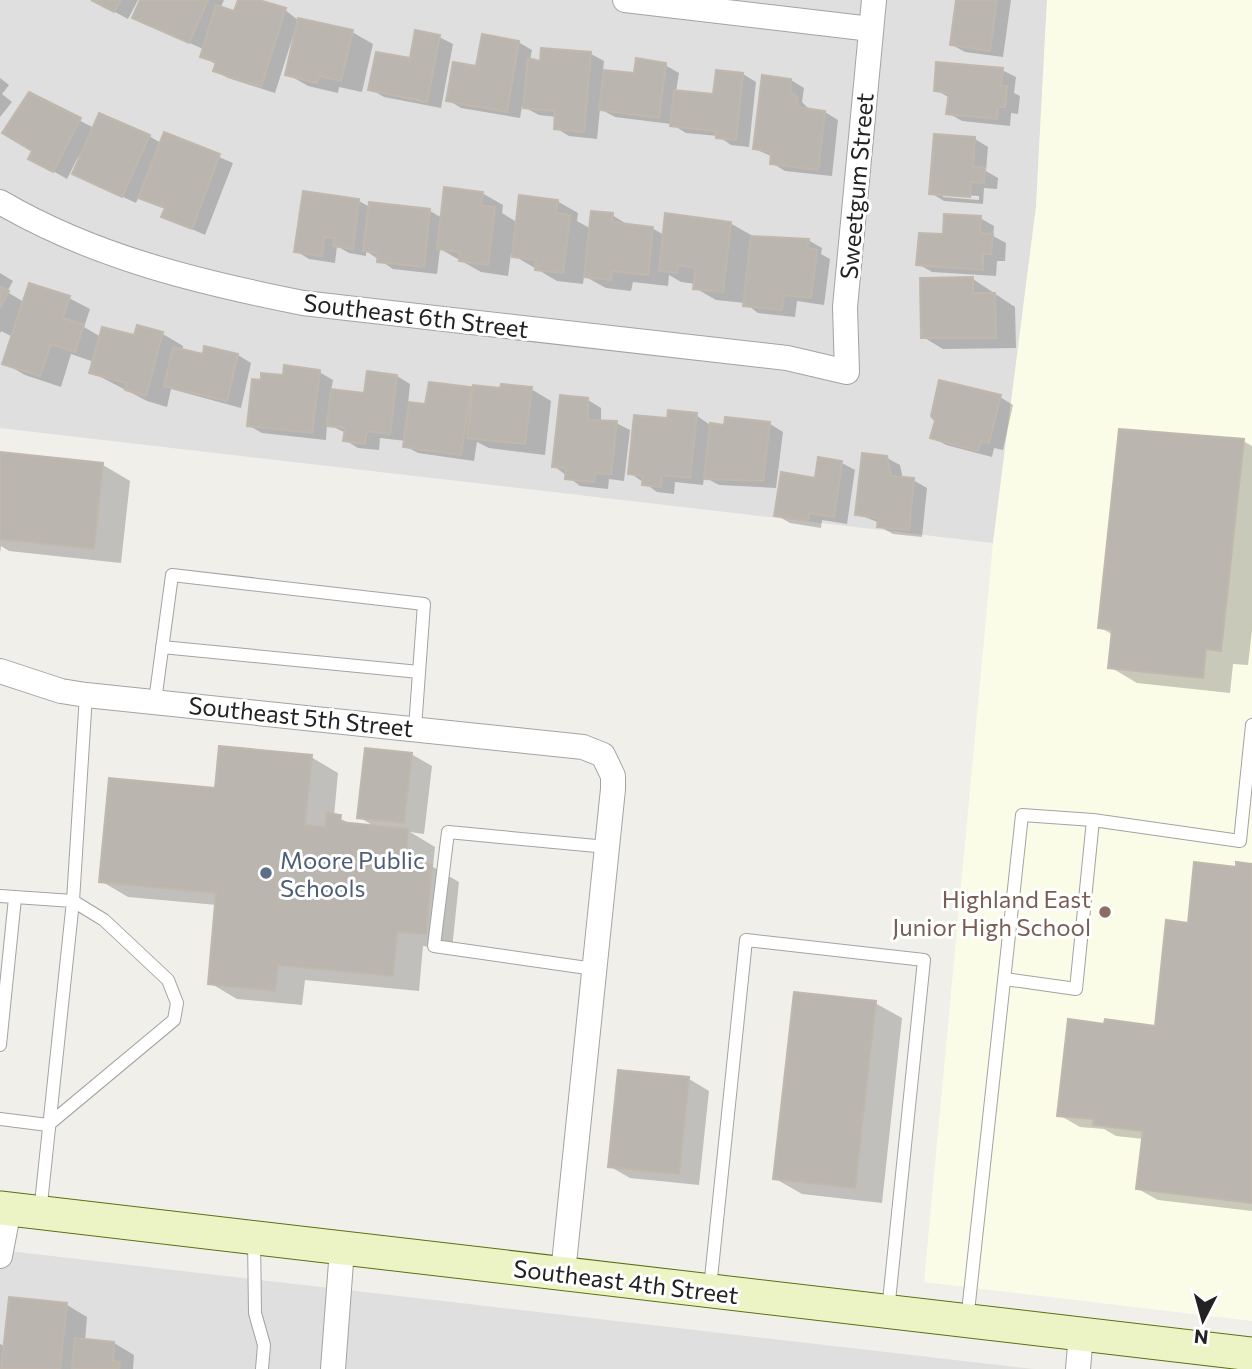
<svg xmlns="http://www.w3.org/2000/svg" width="1252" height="1369" font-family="Commissioner,sans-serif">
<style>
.residential{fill:#e0dfdf}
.education{fill:#fafce7}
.shadow{fill:#0003;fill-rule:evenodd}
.building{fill:#bab5af;stroke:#c1b8ad;stroke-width:2}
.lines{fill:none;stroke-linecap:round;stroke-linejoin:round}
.service-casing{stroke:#a3a3a3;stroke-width:14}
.minor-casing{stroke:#a3a3a3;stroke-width:26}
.secondary-casing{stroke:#5a7011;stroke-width:35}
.service{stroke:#fff;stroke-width:12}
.minor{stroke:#fff;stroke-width:24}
.secondary{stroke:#ecf4c5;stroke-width:33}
.service-dot{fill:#5c6f8a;stroke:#fff;stroke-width:2.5}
.education-dot{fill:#8d6e63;stroke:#fff;stroke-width:2.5}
.labels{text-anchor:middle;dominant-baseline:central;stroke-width:6;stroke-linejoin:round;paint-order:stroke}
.street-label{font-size:24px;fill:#222;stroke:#fff}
.service-label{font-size:24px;fill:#4e5e75;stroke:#fff;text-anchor:start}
.education-label{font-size:24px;fill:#785e54;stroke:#fff;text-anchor:end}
</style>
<rect width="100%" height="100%" fill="#f1efea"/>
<path class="residential" d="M0,0H1047L1036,207L993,543L0,428Z
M0,1250L1034,1369H0Z"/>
<path class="education" d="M1047,0H1252V1321L924,1282L993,543L1036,207Z"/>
<path class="shadow" d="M93,0H138L128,19Z
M142,0H224L220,9L235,13L239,0H253L285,10L298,20L352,32L373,44L362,92L339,87L338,93L308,86L287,74L296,34L294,33L275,93L228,78L215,71L217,65L202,56L203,49L135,18Z
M958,0H1011L1003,57L965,52L952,45Z
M439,37L453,44L441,108L384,97L370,89Z
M518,42L532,50L530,60L541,64L591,54L604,61L603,71L636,75L665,65L679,73L676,92L715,96L743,74L756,82L749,147L731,145L718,136L686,133L671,124L615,117L600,109L597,139L569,136L556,128L557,117L539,115L522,106L520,118L461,108L448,100L478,68Z
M1002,70L1016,77L1014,93L1020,96L1018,114L1011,113L1010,126L962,121L948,113L950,98L936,90Z
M0,78L9,85L2,94L12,102L0,117Z
M791,80L804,88L802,102L811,111L825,112L838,120L832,176L785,171L772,163L773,157L755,149Z
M29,94L94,128L149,136L161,143L165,134L233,163L205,235L163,216L166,209L139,196L136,203L74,174L81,158L78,157L67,179L30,158L34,150Z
M975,139L988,147L986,171L998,178L997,189L984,188L983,204L944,201L931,193ZM943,194L979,196V200L943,197Z
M482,193L503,205L502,213L518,223L557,201L578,213L577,221L591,229L612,215L630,226L652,228L664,235L730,223L751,235V238L808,240L822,248L821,254L830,259L824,305L797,301L795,317L758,313L745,303L716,300L695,288L696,284L681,282L669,275L668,286L633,282L631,291L606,288L584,276L583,284L557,281L511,254L508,276L481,272L440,249L437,274L393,269L366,251V256L349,253L337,246L335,263L309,259L296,251L359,201L370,207V204L430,211L442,218Z
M980,218L994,226L993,236L1006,243L1005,261H997L996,276L932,272L918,264L944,236Z
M0,273L13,281L7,292L24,302L69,298L90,309L84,327L101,337L135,338L138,327L163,334L183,346L182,351L204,356L206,348L238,355L251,363L241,408L171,389L167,407L147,401L91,372L94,362L71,354L61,387L25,375L4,363L13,337L1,331L0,334Z
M973,279L1015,307L1016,348L943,349L923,337Z
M319,372L333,380L331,391L366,395L397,376L410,384L408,404L427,406L470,389H531L551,401L545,455L489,448L477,442L474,461L418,453L405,446L406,441L380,438L379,450L358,448L345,440L346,433L327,424L326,440L262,433L248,425L262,382Z
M1000,397L1013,405L1003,450L994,448L992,457L946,445L932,437Z
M588,400L601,408V422L616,423L630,430L624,481L609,479L608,489L580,486L554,466Z
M696,415L710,425L770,424L783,432L776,488L719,485L704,477L703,485L675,482L674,494L657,492L630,473L669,420Z
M1243,441L1252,446V630L1248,665L1233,664L1230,693L1137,683L1110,667L1113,635L1100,627Z
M0,454L103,465L130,481L121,563L9,551L1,546L0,553Z
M887,458L900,465L903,479L913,480L927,488L922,537L893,534L879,526L880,523L857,514Z
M842,463L855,470L847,524L822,520L821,528L790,523L776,515Z
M411,754L432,766L424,834L410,832L435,847L433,867L459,882L452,949L423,946L419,991L305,980L302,1005L237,999L210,983L217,905L128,897L101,881L217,790L311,757L338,773L334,816L356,826L377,828L359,817Z
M1252,866V1211L1158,1200L1138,1189L1144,1139L1116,1136L1104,1129L1080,1127L1059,1115L1106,1026L1156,1028L1190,925L1237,869Z
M875,1003L902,1018L882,1203L802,1194L774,1178Z
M689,1079L709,1091L699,1185L630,1178L609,1166Z
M11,1299L67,1305L87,1317L85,1341L114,1343L134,1355L133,1369H0V1344L6,1347Z"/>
<path class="building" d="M91,0H121L114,12Z
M140,0H208L189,43L132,18Z
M238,0H259L286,8L261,87L213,71L216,62L200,57L216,5L234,11Z
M956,0H997L990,51L950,45Z
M298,18L353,30L341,81L319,76L317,83L285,75Z
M415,30L440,35L427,102L368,90L376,52L410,58Z
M482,34L519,41L507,112L446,101L453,62L476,66Z
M541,48L591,52L584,132L554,129L555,111L523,108L528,58L540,61Z
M636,58L666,63L659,118L599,110L604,70L634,73Z
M936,62L1003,68L1001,86H1007L1005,107H998L997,119L946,114L949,93L934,91Z
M716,70L743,73L736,140L716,138V131L670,126L674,90L713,94Z
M762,75L791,79L790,92L797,97L798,107L825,111L818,170L770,164L771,152L753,149Z
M29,92L81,118L53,172L28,159L32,151L2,133Z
M99,113L150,135L122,197L72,174Z
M164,132L220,154L192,229L161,217L165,208L138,198Z
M934,134L975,137L973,167L985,168L984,183L971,182L970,197L929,194Z
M444,187L483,192L481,206L495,207L488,265L459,261L460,252L437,249Z
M303,191L359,199L353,249L333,246L335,238L324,237L322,256L294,252Z
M519,195L558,200L556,213L570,215L563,273L535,270L536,260L512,257Z
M369,202L430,209L424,267L377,262L378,253L363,251Z
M591,211L613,213L612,222L653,227L648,275L612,271L611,280L584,277Z
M665,213L731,222L723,292L693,289L696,268L678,265L677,273L659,271Z
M944,214L981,216L980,233L993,234L991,254H983V270L916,265L919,233L943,234Z
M751,236L809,239L807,248L817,250L811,298L784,295L782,310L743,306Z
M973,277V293H995L996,338H921L920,278Z
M29,283L70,296L63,318L84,325L75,352L51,344L40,376L2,364Z
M0,286L9,291L0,308Z
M137,325L163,332L146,396L125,390L127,383L89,373L102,327L134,335Z
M204,346L238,354L227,401L164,386L173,347L203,354Z
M284,365L320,370L312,433L247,426L252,379L261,380V373L283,375Z
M367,371L397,375L390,434L367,431L365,444L343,441L345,428L327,426L331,389L364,393Z
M939,380L1001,395L989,443L981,441L978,451L930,438L935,421L931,416Z
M429,382L471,387L461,455L403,447L409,402L425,404Z
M501,384L532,387L525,444L467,438L473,385L500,388Z
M560,395L588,398V420L617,421L611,474L595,473L594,482L565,479L566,468L552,467Z
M668,410L697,413L690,478L662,475L661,487L642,485L643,476L628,474L634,415L667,418Z
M725,417L770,422L763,481L704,479L710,423L724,425Z
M1119,429L1244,439L1221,651L1206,649L1203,678L1108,668L1112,630L1098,628Z
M0,452L103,463L94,549L0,539Z
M862,453L887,456L891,476L914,478L909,530L877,527L878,518L855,515Z
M818,457L842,461L834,517L809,513L808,521L774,516L781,472L815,478Z
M219,746L312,755L305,825L325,827L327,813L341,815L340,822L408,829L405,862L432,865L426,934L397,932L393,976L278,965L275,991L208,984L216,893L99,882L109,778L215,788Z
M365,748L412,753L404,823L357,818Z
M1194,862L1236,867V862L1252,864V1203L1136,1189L1143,1131L1093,1125L1094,1119L1057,1116L1068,1019L1104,1024L1105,1019L1155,1026L1166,920L1188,923Z
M794,992L876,1001L855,1188L773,1179Z
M618,1070L689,1077L679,1174L608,1167Z
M9,1297L67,1303L60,1369H1Z
M75,1338L114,1342L113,1361L120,1362L119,1369H72Z"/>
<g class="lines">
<g class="service-casing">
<path id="service" d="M162,647L419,672
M155,701L172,575L424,604L415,728
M0,896L73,901L104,920L168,980L177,1003L174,1020L48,1125L0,1119
M594,969L434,946L448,832L607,847
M1005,979L1076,989L1093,820
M0,1045L15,898
M40,1213L73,901L86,695
M254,1238L255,1313L264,1345L262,1369
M710,1288L746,940L924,960L888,1311
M967,1321L1022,815L1093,820L1240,841L1252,725"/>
</g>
<g class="minor-casing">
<path id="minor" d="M625,0L871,29
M0,202C94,257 198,282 303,303L787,358L847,372L845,307L874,0
M0,671L61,691L86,695L583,747L603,755L613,776V789L563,1273
M0,1256L9,1209
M333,1369L342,1249
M1078,1369L1081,1334"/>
</g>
<g class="secondary-casing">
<path id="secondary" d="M0,1208L1252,1354"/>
</g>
<use href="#service" class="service"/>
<use href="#minor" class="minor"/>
<use href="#secondary" class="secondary"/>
</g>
<circle class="service-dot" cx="266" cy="873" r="7"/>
<circle class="education-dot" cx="1105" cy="912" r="7"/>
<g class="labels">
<g class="street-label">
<text transform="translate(856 186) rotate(-85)">Sweetgum Street</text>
<text transform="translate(416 315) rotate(7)">Southeast 6th Street</text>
<text transform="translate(301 716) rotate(6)">Southeast 5th Street</text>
<text transform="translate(626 1281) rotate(7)">Southeast 4th Street</text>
</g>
<g class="service-label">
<text x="280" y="859">Moore Public<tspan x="280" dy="28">Schools</tspan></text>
</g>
<g class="education-label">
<text x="1091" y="898">Highland East<tspan x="1091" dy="28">Junior High School</tspan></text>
</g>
</g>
<g transform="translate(1203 1320) rotate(186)" stroke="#ffffff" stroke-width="5" paint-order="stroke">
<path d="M0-5L12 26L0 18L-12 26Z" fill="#222222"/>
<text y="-10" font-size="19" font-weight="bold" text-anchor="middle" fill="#222222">N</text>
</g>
</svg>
